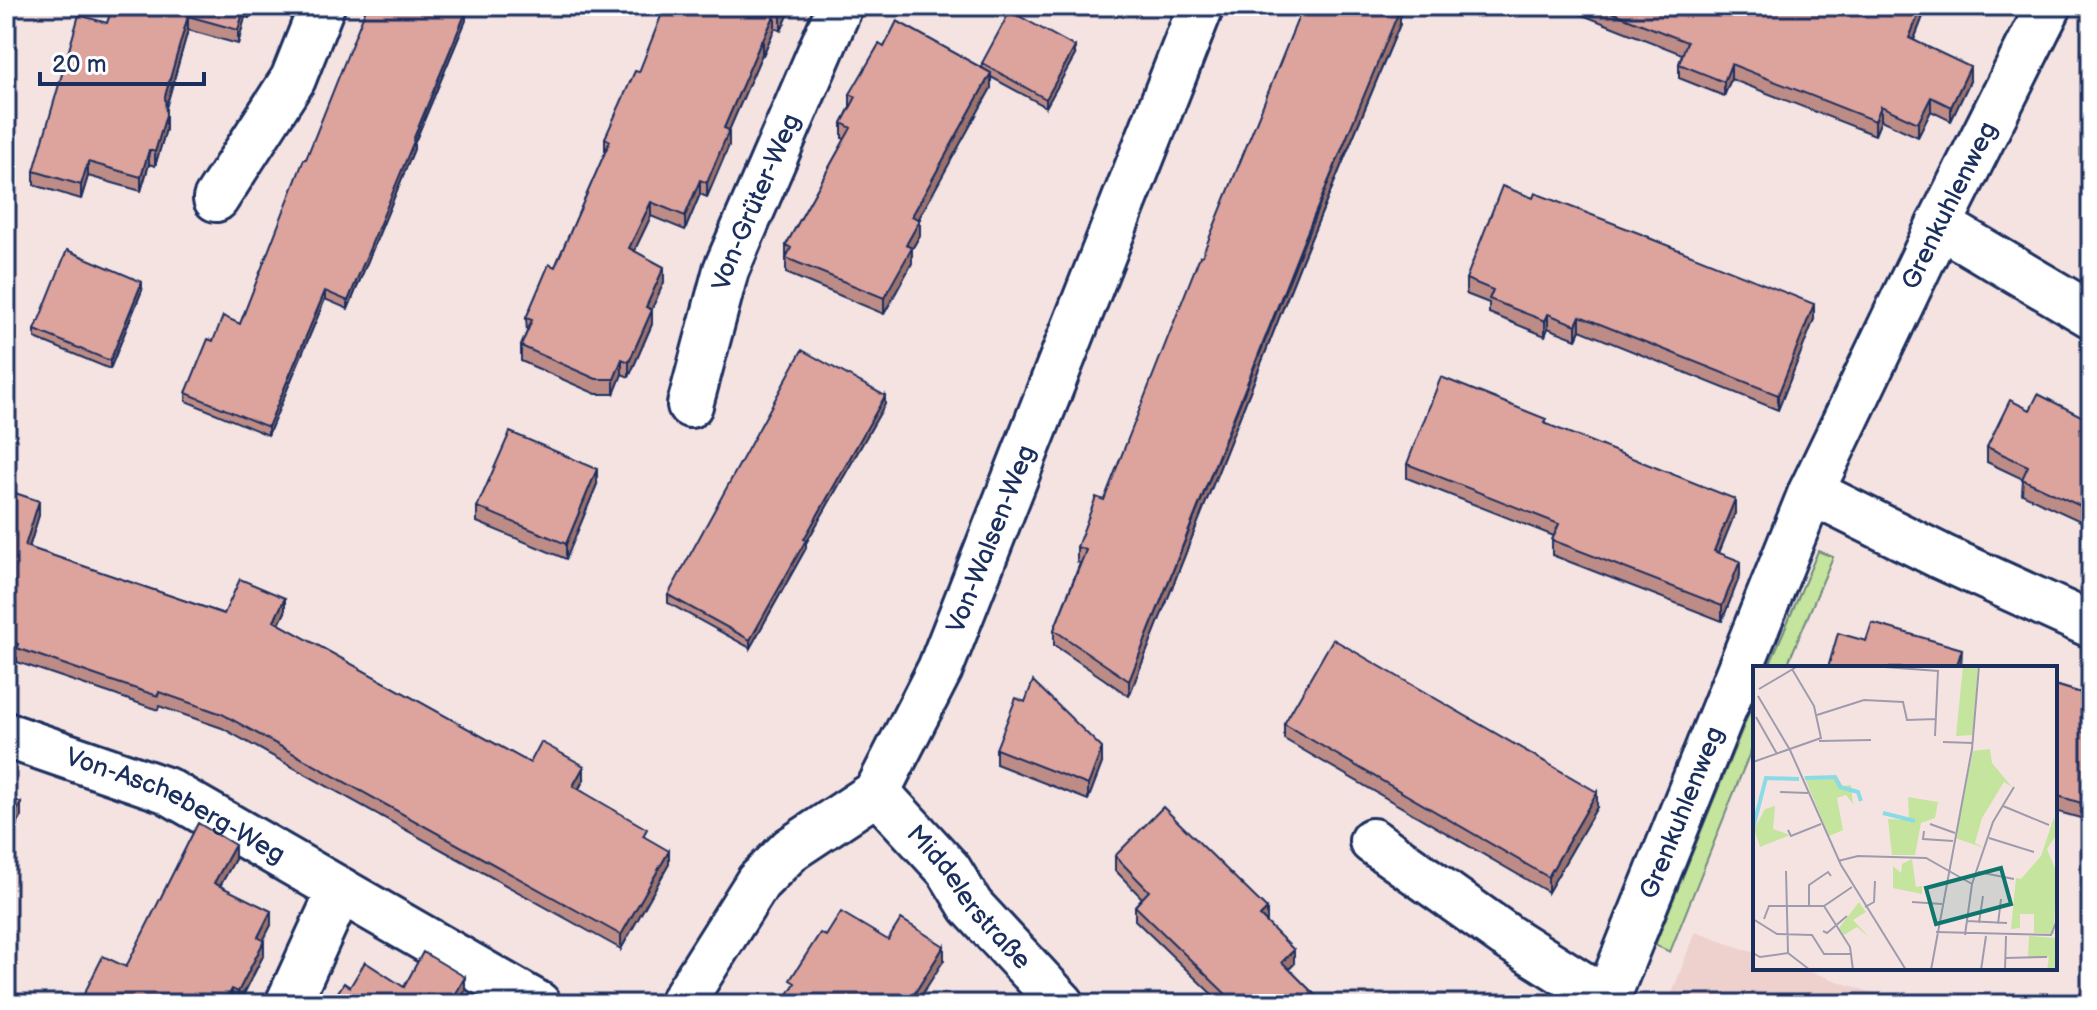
<svg xmlns="http://www.w3.org/2000/svg" width="2097" height="1010" font-family="'Balsamiq Sans',sans-serif">
<style>
.built{fill:#eed0cd}
.green{fill:#c5e49d;stroke:#708a7e;stroke-width:2}
.lines{fill:none;stroke-linecap:round;stroke-linejoin:round}
.minor-casing{stroke:#1b2f5e;stroke-width:50}
.minor{stroke:#fff;stroke-width:44}
.wall{fill:#be8c87;stroke:#1b2f5e;stroke-width:2}
.shaded-wall{fill:#9b726e;stroke:#1b2f5e;stroke-width:2}
.building{fill:#dda39d;stroke:#1b2f5e;stroke-width:2}
.labels{text-anchor:middle;dominant-baseline:central;stroke-width:6;stroke-linejoin:round;paint-order:stroke}
.street-label{font-size:26px;fill:#1b2f5e;stroke:#fff}
.inset-river{fill:none;stroke:#8adbe5;stroke-width:4}
.inset-road{fill:none;stroke:#9e9bad;stroke-width:2}
.view{fill:#0f766e;fill-opacity:0.15;stroke:#0f766e;stroke-width:4}
.inset-edge{fill:none;stroke:#1b2f5e;stroke-width:4}
</style>
<rect width="100%" height="100%" fill="#f5e3e2"/>
<filter id="ink" filterUnits="userSpaceOnUse"><feTurbulence type="fractalNoise" baseFrequency=".0125" numOctaves="2"/><feDisplacementMap in="SourceGraphic" scale="16" xChannelSelector="R" yChannelSelector="G"/><feConvolveMatrix kernelMatrix="1 2 1 2 8 2 1 2 1" color-interpolation-filters="sRGB"/></filter>
<g filter="url(#ink)">
<path class="built" d="M1695,932L1755,953V968H1799L1905,1004H1668Z"/>
<path class="green" d="M1818,551L1833,557L1786,668H1768Z
M1755,698V740L1670,952L1655,945Z"/>
<g class="lines">
<g class="minor-casing">
<g id="minor">
<path d="M216,199L293,79L322,6"/>
<path d="M1939,225L2091,315"/>
<path id="s1" d="M690,405L726,270L840,6"/>
<path d="M1811,492L1942,557L2091,625"/>
<path id="s2" d="M6,735L166,790L538,1004"/>
<path id="s3" d="M877,792L949,870L971,906L1062,1004"/>
<path d="M1372,841L1506,936L1607,1000"/>
<path d="M288,1004L340,890"/>
<path id="s4" d="M681,1004L758,882L791,849L877,792L940,669L1201,6"/>
<path id="s5" d="M1605,1004L1811,492L1939,225L2049,6"/>
</g>
</g>
<use href="#minor" class="minor"/>
</g>
<path class="wall" d="M113,6H253L249,18L245,17L238,44L188,30L166,108V129L155,166L149,164L141,191L88,176L81,199L34,185V171L107,23Z
M792,6L781,31L775,28L763,55L762,54L729,130V145L707,197L700,194L685,230L651,216L634,251L664,282L651,309L652,324L629,377L622,374L614,394H596L521,361V346L527,332L526,318L555,267L605,153V138L639,72Z
M1580,6H1927L1914,40L1970,81L1951,121L1931,111L1918,137L1881,120L1875,135L1731,79L1724,96L1679,78V64L1682,54L1580,14Z
M1400,18V24L1302,260L1129,696L1054,645V630L1080,563L1077,562V547L1104,500L1202,256Z
M466,20L414,144V149L348,309L325,299L268,435L186,401V393L213,341L240,324L306,159Z
M884,47L982,68V63L1075,55L1046,107L991,77V88L918,219L920,235L912,249V263L884,314L786,273V245L845,139L842,138V123L850,107V94Z
M1533,198L1649,238L1814,319L1778,410L1580,330L1576,339L1548,328L1545,336L1489,313V303L1466,294V279Z
M142,290L110,369L35,338V330Z
M885,404L806,543V548L750,648L668,603V595Z
M2030,410L2091,421V526L2022,494L2023,479L1987,462V447Z
M1546,424L1735,513L1719,553L1740,575L1722,621L1552,555V540L1554,536L1407,478V464Z
M597,484L566,559L477,522V507Z
M6,490L39,515L29,548L224,614L285,612L279,624L530,763L584,779L579,789L647,839L669,864L621,949L222,728L159,706L158,710L112,694L17,662V658L6,654Z
M2055,685L2091,696V821L2055,811Z
M1284,724L1597,807L1548,892L1284,739Z
M996,749L1102,763L1088,800L996,764Z
M1115,856L1267,923L1294,964L1289,969L1324,1004H1222L1135,920V906L1142,898L1115,870Z
M235,859L220,886L271,925L263,940L264,954L239,1004H235L126,967Z"/>
<path class="shaded-wall" d="M245,6V17L238,44V30Z
M249,6H253L249,18Z
M786,6H792L781,31V16Z
M1399,6H1405L1400,18V24L1302,260L1129,696V681Z
M1922,6H1927L1909,52V38Z
M466,12V20L414,144V149L348,309V301L413,140Z
M775,14V28L763,55V40Z
M188,16V30L165,110V96Z
M762,39V54L727,135L729,130V145L707,197V183L724,128Z
M1075,47V55L1046,107V99Z
M1731,64V79L1724,96V82Z
M1970,67V81L1951,121V107Z
M991,73V88L912,231V216Z
M1931,97V111L1918,137V123Z
M1881,106V120L1875,135V121Z
M166,115V129L155,166V152Z
M149,150V164L141,191V177Z
M88,162V176L81,199V185Z
M700,180V194L685,230V216Z
M651,202V216L629,262V248Z
M920,220V235L912,249V263L884,314V298L906,245Z
M664,267V282L646,322V307Z
M142,282V290L110,369V361Z
M325,291V299L268,435V427Z
M1814,304V319L1778,410V395Z
M652,310V324L629,377V362Z
M1548,314V328L1545,336V321Z
M1580,316V330L1576,339V325Z
M622,359V374L614,394V379Z
M885,396V404L806,543V548L750,648V640L804,539Z
M597,469V484L566,559V544Z
M1735,499V513L1714,565V551Z
M39,501V515L25,560V546Z
M1740,561V575L1722,621V606Z
M285,598V612L274,635V621Z
M1962,649L1961,668H1956Z
M1102,748V763L1088,800V785Z
M584,766V779L573,799V786Z
M1597,792V807L1548,892V877Z
M21,803V817L12,833V845L6,855V828Z
M235,845V859L214,897V883Z
M669,851V864L621,949V935Z
M1267,909V923L1260,916Z
M271,911V925L258,951V937Z
M264,941V954L238,1004V992Z
M944,946V960L916,1004H908Z
M1294,950V964L1282,976V962Z
M465,977V991L458,1004H450Z
M232,989V1003L231,1004H224Z"/>
<path class="building" d="M113,6H245L238,30L188,16L165,96L166,115L155,152L149,150L141,177L88,162L81,185L34,171L79,15L107,23Z
M367,6H450L466,12L413,140L414,141L348,301L325,291L268,427L186,393L208,339L213,341L223,316L240,324L304,159H306Z
M665,6H786L781,16L775,14L763,40L762,39L724,128L729,130L707,183L700,180L685,216L651,202L629,248L664,267L646,307L652,310L629,362L622,359L614,379H596L521,346L532,320L526,318L549,264L555,267L610,141L605,138L635,71L639,72Z
M1303,6H1399L1398,8L1400,9L1302,245L1129,681L1054,630L1086,550L1077,547L1096,497L1104,500L1183,299L1200,256H1202Z
M1596,6H1922L1909,38L1970,67L1951,107L1931,97L1918,123L1881,106L1875,121L1731,64L1724,82L1679,64L1687,42Z
M1010,11L1075,47L1046,99L982,63Z
M897,21L991,73L912,216L920,220L906,245L912,248L884,298L786,258L791,248L786,245L851,128L842,123L856,97L850,94L879,44L884,47Z
M1502,186L1533,198L1535,193L1649,237V238L1814,304L1778,395L1580,316L1576,325L1548,314L1545,321L1489,299L1493,290L1466,279Z
M67,250L142,282L110,361L35,330Z
M802,350L885,396L804,539L806,540L750,640L668,595Z
M1441,377L1546,419L1544,423L1735,499L1714,551L1740,561L1722,606L1552,540L1559,524L1407,464Z
M2038,394L2091,421V511L2022,479L2028,466L1987,447L2010,400L2030,410Z
M510,432L597,469L566,544L477,507Z
M6,490L39,501L25,546L224,614L240,579L285,598L274,621L530,763L541,742L584,766L573,786L647,829L643,836L669,851L621,935L222,714L159,692L158,696L112,681L17,648L18,644L6,640Z
M1872,623L1962,649L1956,668H1828L1838,633L1866,641Z
M1333,639L1597,792L1548,877L1284,724Z
M1033,681L1102,748L1088,785L996,749L1016,698L1025,702Z
M2055,685L2091,696V806L2055,795Z
M6,794L21,803L6,828L12,831L6,841Z
M1163,807L1267,909L1260,916L1294,950L1282,962L1324,1004H1236L1135,906L1149,891L1115,856Z
M198,823L235,845L214,883L271,911L258,937L264,941L238,992L232,989L224,1004H79L103,956L126,967Z
M841,912L888,940L901,919L944,946L908,1004H782L795,983L790,980L820,933L826,936Z
M423,952L465,977L450,1004H330L344,983L350,987L365,962L404,987Z"/>
</g>
<g class="labels">
<g class="street-label">
<text stroke="none"><textPath href="#s1" startOffset="214">Von-Grüter-Weg</textPath></text>
<text stroke="none"><textPath href="#s5" startOffset="870">Grenkuhlenweg</textPath></text>
<text stroke="none"><textPath href="#s4" startOffset="572">Von-Walsen-Weg</textPath></text>
<text stroke="none"><textPath href="#s2" startOffset="184">Von-Ascheberg-Weg</textPath></text>
<text stroke="none"><textPath href="#s5" startOffset="206">Grenkuhlenweg</textPath></text>
<text stroke="none"><textPath href="#s3" startOffset="140">Middelerstraße</textPath></text>
</g>
</g>
<g transform="translate(1753 666)">
<rect width="304" height="304" fill="#f5e3e2"/>
<path d="M210,0H225L220,69L203,70ZM237,83L239,97L259,121L251,116L229,152L222,177L231,182L202,172L220,85ZM51,110H84L90,120L98,119L100,138L93,129L84,132L90,164L76,170ZM155,131L185,136L182,152L168,157L162,189H139L135,153L156,154ZM22,140L20,163L37,169L7,181L1,163L12,143ZM301,151L304,168L294,183L303,205L301,268L281,267V248H267V262L258,263L263,212L268,213L288,190ZM159,193L163,221L180,218L169,220V228L140,222V200L148,207L149,198ZM106,236L113,246L100,254L116,271L104,261L91,269L86,262ZM276,270L304,272V304H294L296,291H275Z" fill="#c5e49d"/>
<path class="inset-river" d="M52,112L82,111L87,121L105,126L108,135M130,147L162,155M0,162L13,112L46,113"/>
<path class="inset-road" d="M118,0L185,5L182,70M6,23L45,0M5,30L37,84L88,199L153,304M64,49L111,34L150,36L154,54L183,53M3,51L24,88M66,75L118,74M190,76L220,77M0,96L68,72L61,40L39,3M27,126L55,127M250,140L296,159M177,158L202,167M35,164L38,170L68,158M171,165L170,173L200,175M236,172L281,186M85,195L105,190L173,192L219,218M33,205L35,287M225,206L261,213M159,236L189,238M56,240V219L75,206L78,210M71,240L97,281L100,304M112,241L121,236L122,215M0,253L24,268L59,269L71,288H99M11,253L16,240H71L99,221M214,255L254,257M226,257L230,230M245,258L248,233M70,265L74,267L94,250M183,266L298,269L304,254M212,269L219,218L240,156L261,121M0,287L7,291L35,287M35,287L57,304M252,292L294,291M178,304L219,83L226,0M228,304L233,270M252,304L253,270"/>
<path class="view" d="M248,202L258,238L183,258L173,222Z"/>
<rect width="304" height="304" class="inset-edge"/>
</g>
<rect width="2097" height="1010" fill="none" stroke="#fff" stroke-width="32"/>
<rect x="16" y="16" width="2065" height="978" fill="none" stroke="#1b2f5e" stroke-width="3" filter="url(#ink)"/>
<path d="M40 72v12h164v-12" fill="none" stroke="#1b2f5e" stroke-width="4"/>
<text x="52" y="72" font-size="24" fill="#1b2f5e" stroke="#ffffff" stroke-width="6" paint-order="stroke">20 m</text>
</svg>
